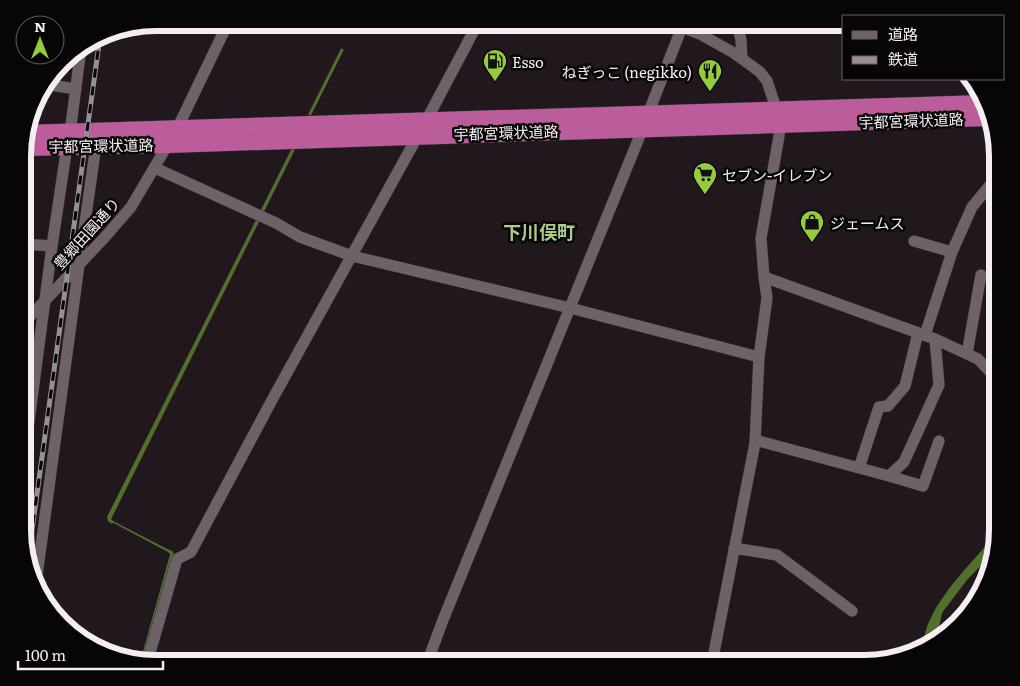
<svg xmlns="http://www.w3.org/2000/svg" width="1020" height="686" font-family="Literata,'Noto Sans JP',serif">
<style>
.water{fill:#526f2b}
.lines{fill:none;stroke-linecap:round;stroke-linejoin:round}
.stream{stroke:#526f2b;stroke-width:3}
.minor-casing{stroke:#383336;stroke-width:12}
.highway-casing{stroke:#383336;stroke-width:19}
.minor{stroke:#6c6268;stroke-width:11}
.highway{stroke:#bb5c9b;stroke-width:18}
.rail-casing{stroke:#968f94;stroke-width:5}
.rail{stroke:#080507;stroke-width:3;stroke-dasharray:9;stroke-linecap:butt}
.labels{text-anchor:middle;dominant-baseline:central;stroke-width:5;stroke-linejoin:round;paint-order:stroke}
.poi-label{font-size:15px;fill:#f4eef2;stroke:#080507;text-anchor:start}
.street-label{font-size:15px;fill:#f4eef2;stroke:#080507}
.quarter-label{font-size:18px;font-weight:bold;fill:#adcd87;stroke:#080507}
.rim{fill:none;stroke:#f4eef2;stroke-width:6}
</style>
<rect width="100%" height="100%" fill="#20181d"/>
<path class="water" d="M291,150H293L109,518V519L173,552L170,553L108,520L107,517Z
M997,533V538L991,555L967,580L942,613L937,638L923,650C924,643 924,636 926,630C937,595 974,561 997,533Z"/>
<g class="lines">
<path class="stream" d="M310,114L342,50
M112,522L109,520L293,150
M125,655L143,657L172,553L169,551"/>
<g class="minor-casing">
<path id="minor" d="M671,23L700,34L734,53L760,72L767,81L774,102L775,111L780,124L779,136L761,238L764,277L767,298L759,357L755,443L712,663
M737,23L741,40L742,59
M44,84L76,89
M648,114L682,27
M70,133L81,48
M155,168L276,223L300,237L352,256L570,308L759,357
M914,241L952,252
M24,244L52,246
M764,277L935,339L978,359L997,379
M24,323L105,237L131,207L177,129L228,23
M925,335L952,252L972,207L996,178L997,172
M967,354L981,275
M755,440L889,476L904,462L939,385L935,339
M24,460L52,246L67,146
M859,468L879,407L888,406L905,386L918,333
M889,476L923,486L939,441
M734,548L777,555L852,611
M36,583L79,265L96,145
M147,663L177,559L191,552L272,400L426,121L478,23
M157,663L186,660L207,663
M427,663L443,620L643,128"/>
</g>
<g class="highway-casing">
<path id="highway" d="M25,134L984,104
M24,147L168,144L988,117"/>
</g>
<use href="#minor" class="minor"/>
<use href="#highway" class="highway"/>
<g class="rail-casing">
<path id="rail" d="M28,559L100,37"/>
</g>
<use href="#rail" class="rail"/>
</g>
<defs>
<g id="fuel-pin" transform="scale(1.25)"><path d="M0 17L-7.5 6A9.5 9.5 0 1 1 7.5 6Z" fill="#94cc3c" stroke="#080507"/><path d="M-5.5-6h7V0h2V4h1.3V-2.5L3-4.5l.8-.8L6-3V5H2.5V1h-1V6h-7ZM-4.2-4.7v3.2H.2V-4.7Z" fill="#111"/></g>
<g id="restaurant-pin" transform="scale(1.25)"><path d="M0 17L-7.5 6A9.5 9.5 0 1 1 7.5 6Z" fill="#94cc3c" stroke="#080507"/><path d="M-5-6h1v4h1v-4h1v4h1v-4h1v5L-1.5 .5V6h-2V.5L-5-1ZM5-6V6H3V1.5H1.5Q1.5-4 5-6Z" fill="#111"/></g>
<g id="supermarket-pin" transform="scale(1.25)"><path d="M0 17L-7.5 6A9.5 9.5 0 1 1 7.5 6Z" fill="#94cc3c" stroke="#080507"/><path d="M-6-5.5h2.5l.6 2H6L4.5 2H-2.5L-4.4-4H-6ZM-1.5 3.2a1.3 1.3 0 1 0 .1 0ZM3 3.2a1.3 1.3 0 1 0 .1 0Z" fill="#111"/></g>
<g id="shop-pin" transform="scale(1.25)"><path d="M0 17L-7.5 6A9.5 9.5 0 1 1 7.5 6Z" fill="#94cc3c" stroke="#080507"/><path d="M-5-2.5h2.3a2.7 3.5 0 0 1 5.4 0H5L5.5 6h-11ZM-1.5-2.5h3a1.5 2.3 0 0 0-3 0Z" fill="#111"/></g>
</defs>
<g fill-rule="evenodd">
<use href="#fuel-pin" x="495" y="61"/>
<use href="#restaurant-pin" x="710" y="71"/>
<use href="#supermarket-pin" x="705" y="174"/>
<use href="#shop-pin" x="812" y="222"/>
</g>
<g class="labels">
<g class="poi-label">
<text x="512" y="61">Esso</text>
<text x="692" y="71" text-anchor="end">ねぎっこ (negikko)</text>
<text x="722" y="174">セブン-イレブン</text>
<text x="830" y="222">ジェームス</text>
</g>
<g class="street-label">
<text transform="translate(911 120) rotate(-2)">宇都宮環状道路</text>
<text transform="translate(506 132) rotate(-2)">宇都宮環状道路</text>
<text transform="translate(101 145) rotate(-1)">宇都宮環状道路</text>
<text transform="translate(86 233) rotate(-48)">豊郷田園通り</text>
</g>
<g class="quarter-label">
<text x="539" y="231">下川俣町</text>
</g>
</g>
<path d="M0 0H1020V686H0ZM156 31H864A125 125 0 0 1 989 156V530A125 125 0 0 1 864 655H156A125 125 0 0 1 31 530V156A125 125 0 0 1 156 31Z" fill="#080507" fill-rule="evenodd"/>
<path class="rim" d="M156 31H864A125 125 0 0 1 989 156V530A125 125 0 0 1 864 655H156A125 125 0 0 1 31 530V156A125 125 0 0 1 156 31Z"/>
<rect x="842" y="15" width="162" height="65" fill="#080507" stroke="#666265"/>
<rect x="852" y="31" width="25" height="8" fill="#6c6268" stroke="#666265"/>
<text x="888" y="40" font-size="15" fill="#f4eef2">道路</text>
<rect x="852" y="56" width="25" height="8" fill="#968f94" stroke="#666265"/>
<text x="888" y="65" font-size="15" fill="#f4eef2">鉄道</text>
<g transform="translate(40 40)"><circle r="24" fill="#080507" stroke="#666265"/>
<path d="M0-4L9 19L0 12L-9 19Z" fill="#94cc3c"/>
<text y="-8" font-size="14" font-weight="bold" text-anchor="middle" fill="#f4eef2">N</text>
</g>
<path d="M18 661v8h145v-8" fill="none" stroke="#f4eef2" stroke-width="2.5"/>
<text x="25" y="661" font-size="15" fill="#f4eef2" stroke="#080507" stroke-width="4" paint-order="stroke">100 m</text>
</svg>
